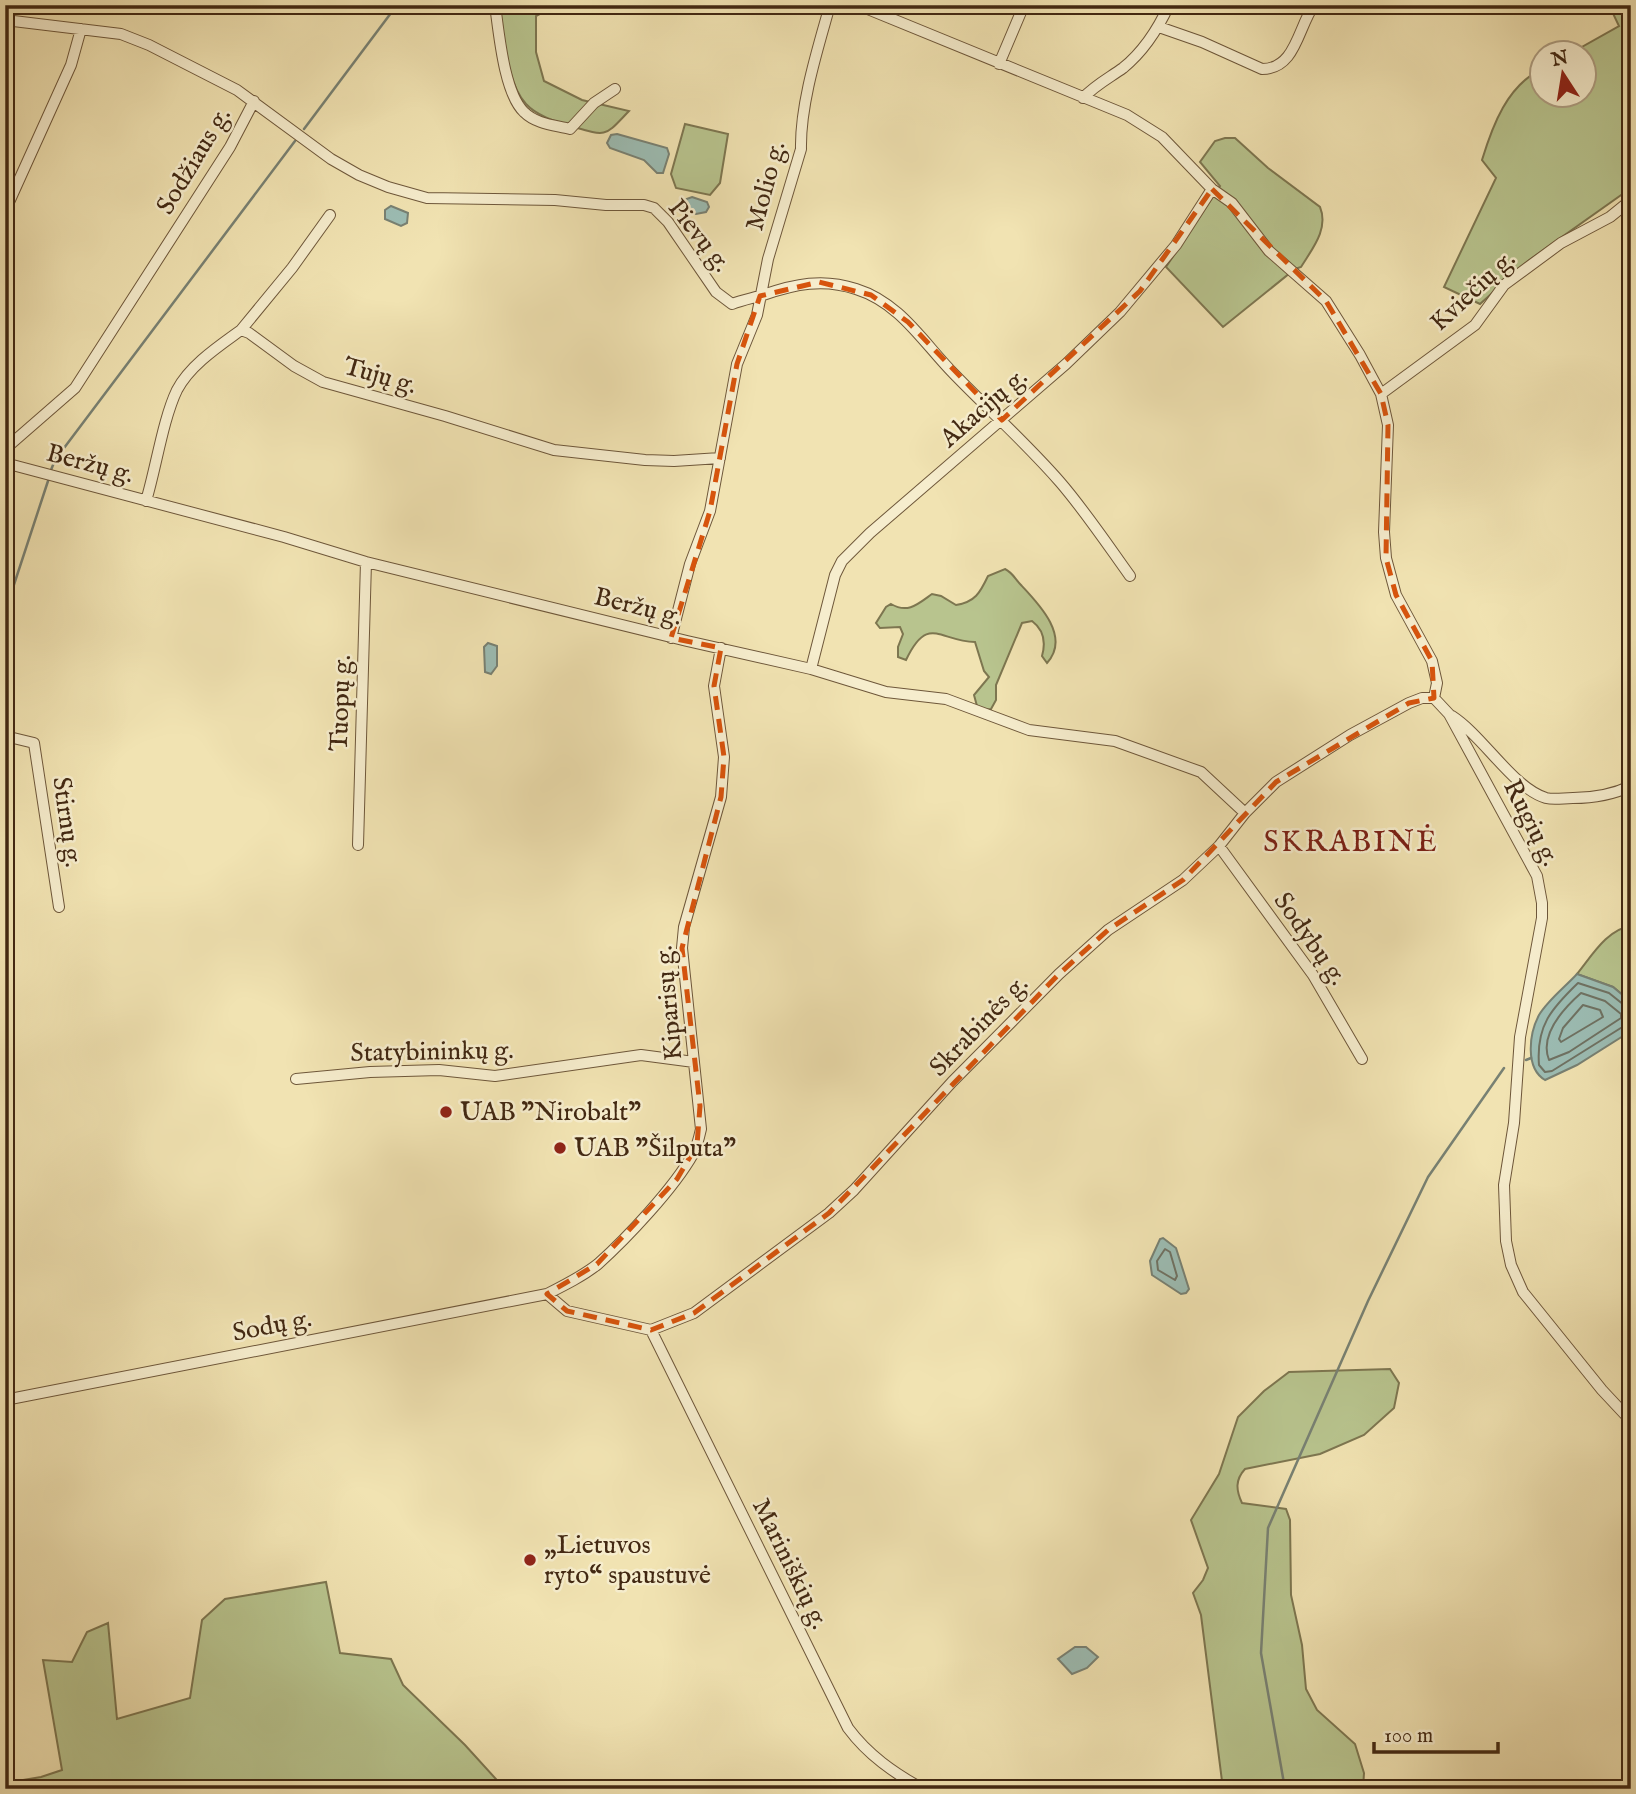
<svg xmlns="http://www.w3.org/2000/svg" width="1636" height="1794" font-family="'IM FELL English',serif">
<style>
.green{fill:#b8c48e;stroke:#7d7650;stroke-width:2}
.water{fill:#9cbdb4;stroke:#788173;stroke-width:2}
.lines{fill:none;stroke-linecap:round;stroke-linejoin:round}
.shore{stroke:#6f7263;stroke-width:2}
.stream{stroke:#788173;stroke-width:2.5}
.street-casing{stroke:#6e573a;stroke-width:12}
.street{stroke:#f6edcd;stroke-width:10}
.marked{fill:none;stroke:#d7540d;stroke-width:5;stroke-dasharray:14 9;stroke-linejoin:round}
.poi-dot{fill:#8f2418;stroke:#f6edcd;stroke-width:2.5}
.labels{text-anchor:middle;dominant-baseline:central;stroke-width:5;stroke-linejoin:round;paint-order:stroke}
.street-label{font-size:26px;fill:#422812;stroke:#f6edcd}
.poi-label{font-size:26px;fill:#422812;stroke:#f6edcd;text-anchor:start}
.quarter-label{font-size:30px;letter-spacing:2px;fill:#7a1f14;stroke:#f6edcd}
</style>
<rect width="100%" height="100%" fill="#f1e3b2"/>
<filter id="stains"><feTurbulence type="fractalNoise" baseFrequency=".00286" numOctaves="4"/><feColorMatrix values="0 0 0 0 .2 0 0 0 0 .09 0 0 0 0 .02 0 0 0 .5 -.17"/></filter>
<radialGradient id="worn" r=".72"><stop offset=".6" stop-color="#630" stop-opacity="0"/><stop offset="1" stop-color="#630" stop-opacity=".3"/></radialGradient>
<path class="green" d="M498,5H556L536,16V52L544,81L582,100L629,111C605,136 608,137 574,127C558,122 538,117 526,104C506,83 504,33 498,5Z
M1609,5H1631V188L1528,261L1480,304L1444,287L1496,178L1482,160C1493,124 1507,87 1541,69L1542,94H1584V52H1573L1619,26Z
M685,124L728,134L720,183L710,195L676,188L671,174Z
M1225,138H1235L1268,168L1320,207C1329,229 1312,249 1301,267L1295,269L1223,327L1166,267L1220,186L1200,162L1215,141Z
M1005,569C1013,573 1015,579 1021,585C1039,604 1071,637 1047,663L1042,656C1046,642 1044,630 1032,621L1022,623L996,685V700L991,709L985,710L977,706L974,695L989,677L984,671L975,642C939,641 928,614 906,660L898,657V647L903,634L900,627L880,628L876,623L886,607L891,604C908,614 918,604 932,594L941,596L956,605C975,602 980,593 988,576Z
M1631,926V1002L1613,987L1577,974C1591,957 1607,929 1631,926Z
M1390,1369L1399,1383L1394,1408L1364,1435L1320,1454L1245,1469C1235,1480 1236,1490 1242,1503L1286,1509L1290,1520L1291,1595L1302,1645L1306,1689L1317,1710L1355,1744L1364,1773L1363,1789H1223L1201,1615L1193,1593L1203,1580L1208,1568L1191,1520L1219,1474L1238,1417L1264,1391L1289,1372Z
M326,1582L340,1653L391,1659L403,1685L465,1745L505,1789H5V1783L41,1777L62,1770L43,1660L72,1662L87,1632L108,1623L117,1719L190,1698L202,1620L225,1599Z"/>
<path class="water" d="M617,134L667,148L669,154L663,173H657L644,160L610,148L607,143L611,135Z
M692,197L707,202L709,207L706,212L696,214L684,208V200Z
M391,206L408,213L407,223L401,226L385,219V210Z
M488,643L497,646V666L491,674L485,672L484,647Z
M1577,974L1613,987L1631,1002V1031L1577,1065L1545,1080C1525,1068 1529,1034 1539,1015C1548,1000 1565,987 1577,974Z
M1163,1238L1176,1248L1189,1289L1186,1293L1181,1294L1152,1275L1150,1261L1160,1239Z
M1075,1647H1086L1098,1657L1087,1668L1072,1674L1058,1659Z"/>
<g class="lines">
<path class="shore" d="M1581,993L1605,1001L1621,1014V1018L1569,1052L1549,1060C1539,1035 1563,1009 1581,993Z
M1583,1005L1600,1010L1603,1017L1561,1042L1559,1039L1563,1028Z
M1631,1007L1624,1005L1609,993L1578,983C1551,1009 1536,1026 1539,1065L1545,1072L1552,1071L1624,1026L1631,1025
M1165,1249L1170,1252L1177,1276L1175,1280L1158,1270L1157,1261Z"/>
<path class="stream" d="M304,129L397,5
M51,470L55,460L295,141
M5,612L48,481
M1526,1060L1531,1058
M1285,1789L1261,1653L1268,1528L1368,1301L1428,1177L1504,1068"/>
<g class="street-casing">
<path id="street" d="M495,5C499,33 504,93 524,112C536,124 554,125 570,129L594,103L615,89
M858,5L1127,115L1162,137L1212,189L1232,203L1269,251L1326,301L1360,355L1381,394L1388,425L1384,532L1386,558L1396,595L1432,661L1437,683L1434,698
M5,20L121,34L149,45L237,90L331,159L359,175L388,187L427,198L555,200L606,205H644L654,208L668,222L716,292L732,304C742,300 753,298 763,295C795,284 823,278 856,289C901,303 924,344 955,375C990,411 1027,444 1060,482C1085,511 1107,544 1130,576
M1159,27L1202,42L1262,69C1296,69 1298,27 1314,5
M999,64L1024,5
M1083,98C1095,85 1109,78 1123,68C1144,51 1158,29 1169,5
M5,206L10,200L71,65L81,29
M241,330L292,268L330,215
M1381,394L1475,325L1504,285L1561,243L1610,217L1631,200
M5,449L75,388L230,147L254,101
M5,463L284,537L366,562L687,641L811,669L886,692L946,699L1029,730L1115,741L1201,772L1245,813
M146,501C156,468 163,419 177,390C190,365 219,346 241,330L249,333L294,366L323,382L445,416L554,450L645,460L674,461L720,458
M671,638L690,564L710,511L737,364L757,315L768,259L801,149C800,104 818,48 830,5
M811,669L835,575L842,561L870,533L1066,364L1120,312L1176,245L1212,189
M1434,698L1449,714L1537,876L1542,903V918L1520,1037L1514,1123L1504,1185L1506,1241L1511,1265L1523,1292L1602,1390L1631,1421
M1452,716C1483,736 1513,788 1546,798C1554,800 1564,798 1573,798C1593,798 1612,795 1631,786
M5,736L34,743L59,907
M358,845L366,562
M1219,846L1313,975L1362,1059
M296,1079L370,1072L439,1070L495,1076L641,1055L694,1062
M547,1294L567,1311L651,1330L694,1313L829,1213L854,1190L952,1082L1059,974L1108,930L1183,880L1219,846L1245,813L1276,782L1350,735L1409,703L1422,698H1434
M651,1330L848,1728C868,1755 894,1773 923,1789
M5,1400L547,1294C565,1285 583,1276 598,1264C627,1238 674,1188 693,1154C697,1147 699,1138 701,1129L682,948L684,927L721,797L724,757L714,686L721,648
M895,1789L903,1778"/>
</g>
<use href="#street" class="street"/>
</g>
<path class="marked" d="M1212,189L1326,301L1381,394L1388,425L1386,558L1396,595L1432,661L1434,698L1409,703L1276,782L1183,880L1108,930L1059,974L829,1213L694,1313L651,1330L567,1311L547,1294L597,1264L677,1179L697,1145L700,1106L682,948L721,797L724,757L714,686L721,648L671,638L710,511L737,364L760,296L819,282L871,295L908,322L1002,420L1140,291Z"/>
<g class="poi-dot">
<circle cx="446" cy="1112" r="7"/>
<circle cx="560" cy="1148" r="7"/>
<circle cx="530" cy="1560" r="7"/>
</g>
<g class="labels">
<g class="street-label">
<text transform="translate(194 161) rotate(-59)">Sodžiaus g.</text>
<text transform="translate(766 186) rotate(-75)">Molio g.</text>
<text transform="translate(699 236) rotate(52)">Pievų g.</text>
<text transform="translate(1473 291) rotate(-43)">Kviečių g.</text>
<text transform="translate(380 376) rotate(16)">Tujų g.</text>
<text transform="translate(984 408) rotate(-41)">Akacijų g.</text>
<text transform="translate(90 464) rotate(15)">Beržų g.</text>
<text transform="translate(638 607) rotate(14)">Beržų g.</text>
<text transform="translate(341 703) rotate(-88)">Tuopų g.</text>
<text transform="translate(67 822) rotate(82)">Stirnų g.</text>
<text transform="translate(1531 823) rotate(63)">Rugių g.</text>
<text transform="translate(1310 939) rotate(55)">Sodybų g.</text>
<text transform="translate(669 1003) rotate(-95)">Kiparisų g.</text>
<text transform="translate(979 1026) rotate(-46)">Skrabinės g.</text>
<text transform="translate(432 1052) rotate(-1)">Statybininkų g.</text>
<text transform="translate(272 1326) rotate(-11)">Sodų g.</text>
<text transform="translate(790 1564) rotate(64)">Mariniškių g.</text>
</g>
<g class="poi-label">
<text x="460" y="1112">UAB "Nirobalt"</text>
<text x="574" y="1148">UAB "Šilputa"</text>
<text x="544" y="1545">„Lietuvos<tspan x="544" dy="30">ryto“ spaustuvė</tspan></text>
</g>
<g class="quarter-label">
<text x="1351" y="843">SKRABINĖ</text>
</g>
</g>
<rect width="1636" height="1794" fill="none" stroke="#f1e3b2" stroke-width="28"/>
<rect x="7" y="7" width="1622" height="1780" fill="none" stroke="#422812" stroke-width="3.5"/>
<rect x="14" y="14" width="1608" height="1766" fill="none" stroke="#422812" stroke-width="2"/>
<g transform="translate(1563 74) rotate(348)"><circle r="33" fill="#f6edcd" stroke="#ae9e82" stroke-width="2"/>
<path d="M0-5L12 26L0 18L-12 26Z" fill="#8f2418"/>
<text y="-10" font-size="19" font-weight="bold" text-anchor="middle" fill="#422812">N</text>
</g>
<path d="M1374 1742v10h124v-10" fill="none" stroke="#422812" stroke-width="3.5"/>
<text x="1384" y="1742" font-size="21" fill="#422812" stroke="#f6edcd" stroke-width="5" paint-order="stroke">100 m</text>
<rect width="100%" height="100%" filter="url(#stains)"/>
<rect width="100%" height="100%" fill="url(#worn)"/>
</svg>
